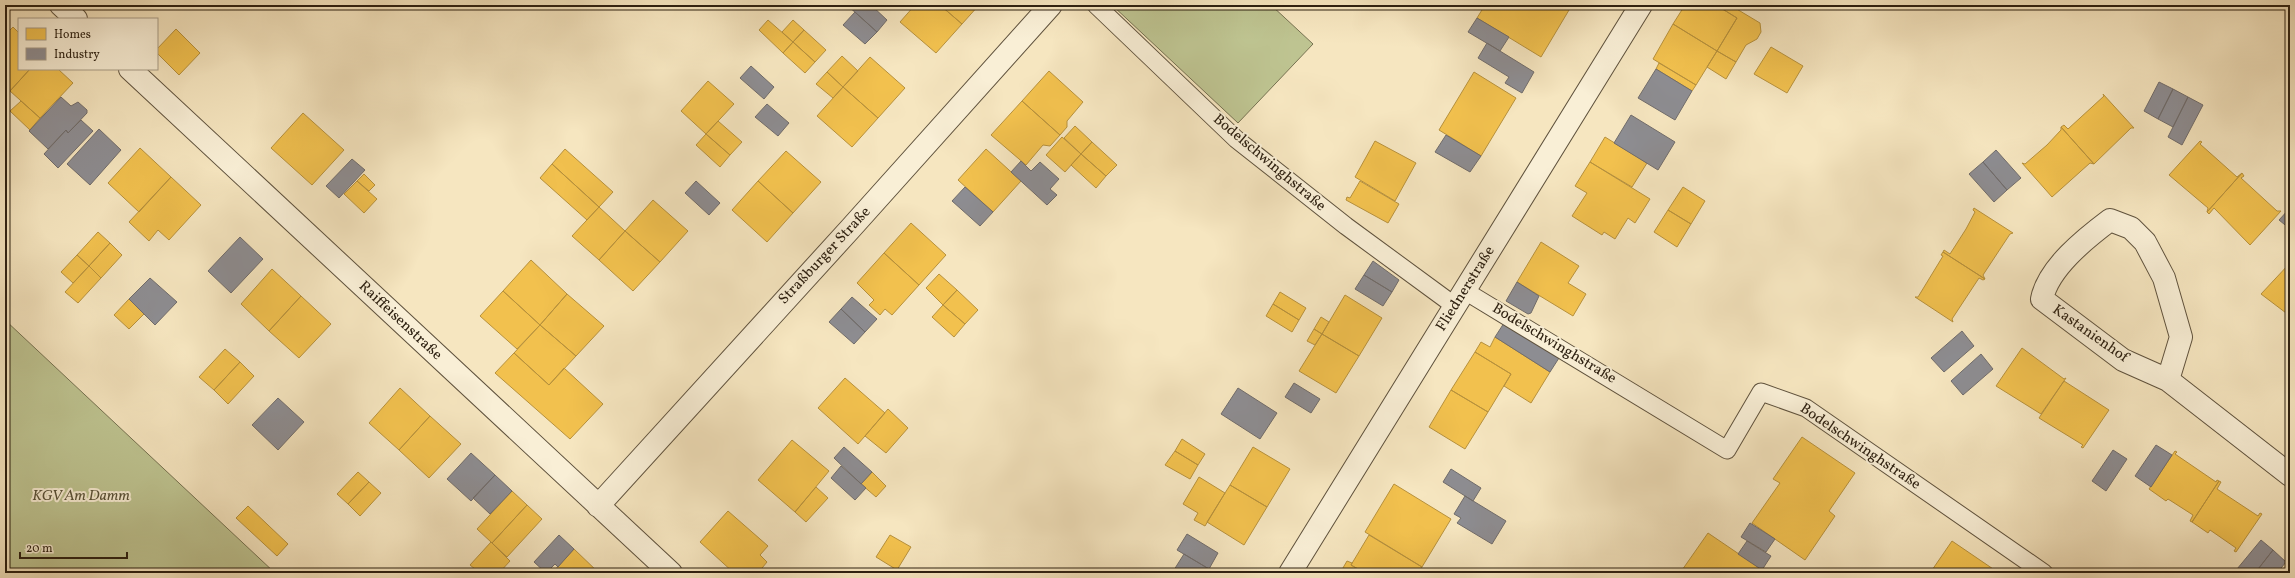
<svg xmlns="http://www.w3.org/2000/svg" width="2295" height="578" font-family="Vollkorn,serif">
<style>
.green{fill:#bec491;stroke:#767251}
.homes{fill:#f2c14e;stroke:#b7913c}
.industry{fill:#8d8d92;stroke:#706c6b}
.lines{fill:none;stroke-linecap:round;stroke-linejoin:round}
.lane-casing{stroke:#5f523d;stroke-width:19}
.street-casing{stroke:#5f523d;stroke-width:24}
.lane{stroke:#f9efd6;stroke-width:17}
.street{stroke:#f9efd6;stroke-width:22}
.labels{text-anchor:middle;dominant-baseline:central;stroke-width:4;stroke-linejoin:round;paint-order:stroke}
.street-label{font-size:15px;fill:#2d2011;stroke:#f9efd6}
.park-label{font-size:15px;font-style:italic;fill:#585137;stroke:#f9efd6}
</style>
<rect width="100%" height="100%" fill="#f6e6c0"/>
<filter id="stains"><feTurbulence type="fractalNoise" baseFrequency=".005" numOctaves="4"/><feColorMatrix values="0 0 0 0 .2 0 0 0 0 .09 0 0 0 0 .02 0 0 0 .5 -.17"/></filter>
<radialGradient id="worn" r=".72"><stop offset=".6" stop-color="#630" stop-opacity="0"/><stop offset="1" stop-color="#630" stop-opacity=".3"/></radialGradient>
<path class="green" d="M1112,5H1271L1313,44L1238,123Z
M5,320L275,573H5Z"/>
<path class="homes" d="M915,5H940L962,24L936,53L900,22Z
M940,5H979L962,24Z
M1485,5H1572L1541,57L1477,18Z
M1685,5H1716L1737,18L1717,51L1673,24Z
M1716,5H1730L1760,23L1761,32L1757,39L1746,45L1736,62L1717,51L1737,18Z
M768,20L793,42L783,53L759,30Z
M793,20L804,30L793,42L782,32Z
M1673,24L1717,51L1696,85L1653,59Z
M13,27L19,33V69H30L10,91L5,86V35Z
M176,29L200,53L179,75L157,53V49Z
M804,30L826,50L815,62L793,42Z
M793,42L815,62L805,73L783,53Z
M1771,47L1803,66L1787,93L1754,74Z
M1717,51L1736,62L1726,79L1707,67Z
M842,56L858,71L843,87L827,72Z
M870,57L905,88L878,118L843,87Z
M1659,63L1696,85L1692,91L1656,69Z
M30,69H58L73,83L40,118L10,91Z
M1049,71L1083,102L1067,121V127L1060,135L1022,101Z
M827,72L843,87L833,98L816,84Z
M1474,72L1516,98L1481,156L1439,130Z
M708,81L734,104L706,134L681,111Z
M843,87L878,118L852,147L817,116Z
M2103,94L2134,128H2131L2094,164L2061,127L2064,125L2068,129L2104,96Z
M21,101L40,118L30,130L10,111Z
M1022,101L1060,135L1050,146L1043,145L1026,165L991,135Z
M303,113L344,150L312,185L271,148Z
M718,121L742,142L730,155L706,134Z
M1075,126L1092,142L1081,154L1064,138Z
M2061,127L2094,164L2090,163L2052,197L2022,163L2025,164L2047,145L2061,130Z
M706,134L730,155L720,167L696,145Z
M1062,137L1081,154L1065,172L1046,155Z
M1605,137L1647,163L1632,187L1590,162Z
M1375,141L1416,163L1395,201L1355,177Z
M2200,141L2202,142L2200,144L2237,177L2242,173L2207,212L2208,208L2169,175Z
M1092,142L1117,165L1106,176L1081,154Z
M140,148L171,177L139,212L108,183Z
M565,149L613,192L599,207L552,164Z
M986,149L1021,181L993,212L958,180Z
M786,151L821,182L793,213L758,181Z
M1081,154L1106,176L1096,188L1071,165Z
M1590,162L1650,199L1635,223L1628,218L1615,239L1604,232L1602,235L1572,216L1587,193L1575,186Z
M552,164L599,207L587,220L540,178Z
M2242,173L2244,176L2241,178L2277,211H2281L2250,245L2214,208L2209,214L2207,212Z
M364,174L375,185L369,191L357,181Z
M171,177L201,205L169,240L158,230L149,241L129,222Z
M357,181L377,199L364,213L344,194Z
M758,181L793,213L767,242L732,210Z
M1360,181L1399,204L1388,223L1346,200L1347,197L1350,198Z
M1683,187L1705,201L1691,224L1668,210Z
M653,200L688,231L660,262L625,231Z
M599,207L625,231L599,260L572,236Z
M1974,208L2013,233L2010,234L1983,275L1985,279L1943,252L1944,250L1950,254L1966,229L1975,212L1973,210Z
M1668,210L1691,224L1677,247L1654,232Z
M911,223L946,255L919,285L884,253Z
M625,231L660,262L633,291L599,260Z
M98,232L110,243L89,266L77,255Z
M1541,242L1579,266L1568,283L1586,294L1573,316L1517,282Z
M110,243L122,255L101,278L89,266Z
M1943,252L1985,279L1983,280L1979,278L1952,319L1953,322L1915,297H1918L1943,256L1941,255Z
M884,253L919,285L892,315L885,309L880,315L869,305L874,300L857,283Z
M77,255L89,266L73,283L61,272Z
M531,260L567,294L540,325L503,291Z
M2290,263V316L2261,294Z
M89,266L101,278L78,303L65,292Z
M272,269L301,296L269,331L241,304Z
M939,274L957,290L943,305L926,288Z
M957,290L978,310L965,324L943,305Z
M503,291L540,325L517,349L480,316Z
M1280,292L1306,308L1299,320L1273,304Z
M567,294L604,326L576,356L540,325Z
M1345,295L1382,318L1359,356L1322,334Z
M301,296L331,324L299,358L269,331Z
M129,299L144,314L129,329L114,315Z
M1273,304L1299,320L1292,332L1266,316Z
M943,305L965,324L954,337L932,317Z
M1321,317L1329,322L1322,334L1314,329Z
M540,325L576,356L549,385L514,353Z
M1314,329L1322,334L1315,345L1307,341Z
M1322,334L1359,356L1336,393L1299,371Z
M1495,337L1550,372L1531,403L1504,386L1511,374L1475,352L1481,342L1490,347Z
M2022,348L2064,379L2066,378L2041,414L1996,386Z
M225,349L240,362L214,390L199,377Z
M1475,352L1511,374L1488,412L1451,390Z
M514,353L549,385L564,368L603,404L570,439L495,373Z
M240,362L254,376L228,404L214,390Z
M845,378L885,413L858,444L818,408Z
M2064,381L2109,410L2083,448L2081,447L2083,445L2039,418Z
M400,388L430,416L399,450L369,423Z
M1451,390L1488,412L1465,449L1429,427Z
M888,409L908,428L886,453L865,436Z
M430,416L461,444L429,478L399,450Z
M1802,437L1855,473L1829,511L1835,516L1805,560L1752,523L1780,483L1773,479Z
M1182,439L1205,454L1198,465L1175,451Z
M792,440L829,471L795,512L758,480Z
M1253,447L1290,469L1267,507L1230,485Z
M1175,451L1198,465L1190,479L1165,465Z
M2175,451L2177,452L2175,454L2216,482L2217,480L2219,481L2192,522L2190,521L2193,515L2168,499L2166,501L2149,489Z
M358,472L369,482L348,504L337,494Z
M872,472L886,486L876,497L861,484Z
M1199,477L1225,493L1205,526L1194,520L1198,513L1183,504Z
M2219,481L2221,482L2217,489L2258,516L2260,513L2262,514L2236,552L2234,551L2236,548L2210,530L2208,533L2192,522Z
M369,482L381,493L360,516L348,504Z
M1394,484L1451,519L1422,567L1365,532Z
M1230,485L1267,507L1244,545L1207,522Z
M816,487L828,498L806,522L795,512Z
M512,491L527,505L492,543L477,529Z
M527,505L542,519L507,557L492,543Z
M248,506L288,544L277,556L236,518Z
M728,511L768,546L760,555L767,562L758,573H753L748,569L744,573H734L700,542Z
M1708,533L1761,569L1758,573H1680Z
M890,535L911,547L897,570L876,557Z
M1369,535L1422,567L1419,573H1365L1351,565Z
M1952,541L1999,573H1930Z
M491,542L510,561L499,573H480L470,565Z
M574,549L599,573H552Z
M1347,561L1352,563L1351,565L1365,573H1340Z
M2290,564V573H2283Z"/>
<path class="industry" d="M847,5H871L887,20L877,32Z
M855,12L877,32L865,44L843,25Z
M1477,18L1509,37L1500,51L1468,32Z
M1487,43L1534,72L1522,93L1505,83L1509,77L1478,58Z
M751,66L774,87L764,99L740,78Z
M1656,69L1692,91L1675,120L1638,98Z
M2159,82L2173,89L2158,119L2144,111Z
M2173,89L2188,97L2173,127L2158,119Z
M61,97L71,106L78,102L87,110V113L68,133L66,130L48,149L29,131Z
M2188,97L2203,105L2182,145L2168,137Z
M767,104L789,123L778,136L755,117Z
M1631,115L1675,142L1658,170L1614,143Z
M81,120L93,131L58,168L44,154L66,130L68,133Z
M99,129L121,150L90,185L67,164Z
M1446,135L1481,156L1470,172L1435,152Z
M1996,150L2021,178L2007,190L1983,162Z
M352,159L365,170L339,198L326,186Z
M1021,161L1031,171L1040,162L1059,179L1050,189L1057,195L1047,205L1011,172Z
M1983,162L2007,190L1994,202L1969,174Z
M696,181L720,203L709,215L685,193Z
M965,187L993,212L980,226L952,201Z
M2290,208V229L2279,220Z
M240,237L263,259L231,293L208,271Z
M1373,261L1399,280L1392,292L1364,275Z
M1364,275L1392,292L1383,306L1355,289Z
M150,278L177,302L155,325L129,299Z
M1517,282L1539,296L1531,313L1528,314L1506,301Z
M852,297L877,319L865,332L841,309Z
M841,309L865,332L854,344L829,322Z
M1504,323L1559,358L1550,372L1495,337Z
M1962,331L1974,346L1944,372L1931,358Z
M1981,354L1993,369L1963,395L1951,381Z
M1294,383L1320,399L1311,413L1285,397Z
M1238,388L1277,413L1260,439L1221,414Z
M278,398L304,422L278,450L252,425Z
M2156,445L2172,455L2151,487L2135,476Z
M844,447L872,472L861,484L834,458Z
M2113,450L2127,459L2106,491L2092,481Z
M471,453L495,475L471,501L447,479Z
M841,466L866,488L855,500L831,478Z
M1451,469L1481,488L1473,501L1443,482Z
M495,475L512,491L490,514L473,498Z
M1465,496L1506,521L1492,544L1457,523L1461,518L1454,514Z
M1750,523L1775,539L1766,552L1741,537Z
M1187,534L1218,553L1209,569L1177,550Z
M559,535L574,549L558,567L555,564L546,573L534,562Z
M2261,540L2273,550L2255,573H2241L2237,569Z
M1747,541L1771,556L1762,570L1738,554Z
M2273,550L2286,562L2277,573H2255Z
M1184,554L1209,569L1215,573H1172Z"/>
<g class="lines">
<g class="lane-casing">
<path id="lane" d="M1096,5L1236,139L1346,226L1455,306
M1465,291L1727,450L1761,392L1806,408L2044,573"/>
</g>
<g class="street-casing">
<path id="street" d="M61,5L76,19
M130,69L671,573
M2168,380L2181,337L2164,278L2145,242L2131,228L2110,220C2086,238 2048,268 2042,299L2123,360L2168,380L2290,475
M598,506L851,228L1051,5
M1290,573L1641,5"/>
</g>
<use href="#lane" class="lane"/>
<use href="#street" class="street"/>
</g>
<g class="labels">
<g class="street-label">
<text transform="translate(1269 163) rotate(40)">Bodelschwinghstraße</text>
<text transform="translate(825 256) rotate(-47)">Straßburger Straße</text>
<text transform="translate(1466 289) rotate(-58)">Fliednerstraße</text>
<text transform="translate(400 321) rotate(43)">Raiffeisenstraße</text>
<text transform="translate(2090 334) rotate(35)">Kastanienhof</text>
<text transform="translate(1554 344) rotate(31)">Bodelschwinghstraße</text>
<text transform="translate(1860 447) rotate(34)">Bodelschwinghstraße</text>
</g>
<g class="park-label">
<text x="81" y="496">KGV Am Damm</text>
</g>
</g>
<rect width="2295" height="578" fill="none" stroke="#f6e6c0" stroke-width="20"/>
<rect x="6" y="6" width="2283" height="566" fill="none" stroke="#2d2011" stroke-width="2"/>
<rect x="10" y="10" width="2275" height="558" fill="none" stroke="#2d2011"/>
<rect x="18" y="18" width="140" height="52" fill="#f9efd6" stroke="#a79c87"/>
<rect x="26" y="28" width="20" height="12" fill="#f2c14e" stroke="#a79c87"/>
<text x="54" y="38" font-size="12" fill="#2d2011">Homes</text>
<rect x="26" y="48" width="20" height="12" fill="#8d8d92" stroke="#a79c87"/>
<text x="54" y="58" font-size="12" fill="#2d2011">Industry</text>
<path d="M20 552v6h107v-6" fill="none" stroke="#2d2011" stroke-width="2"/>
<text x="26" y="552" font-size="12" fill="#2d2011" stroke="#f9efd6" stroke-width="3" paint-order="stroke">20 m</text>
<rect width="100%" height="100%" filter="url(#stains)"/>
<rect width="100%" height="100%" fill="url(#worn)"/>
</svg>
